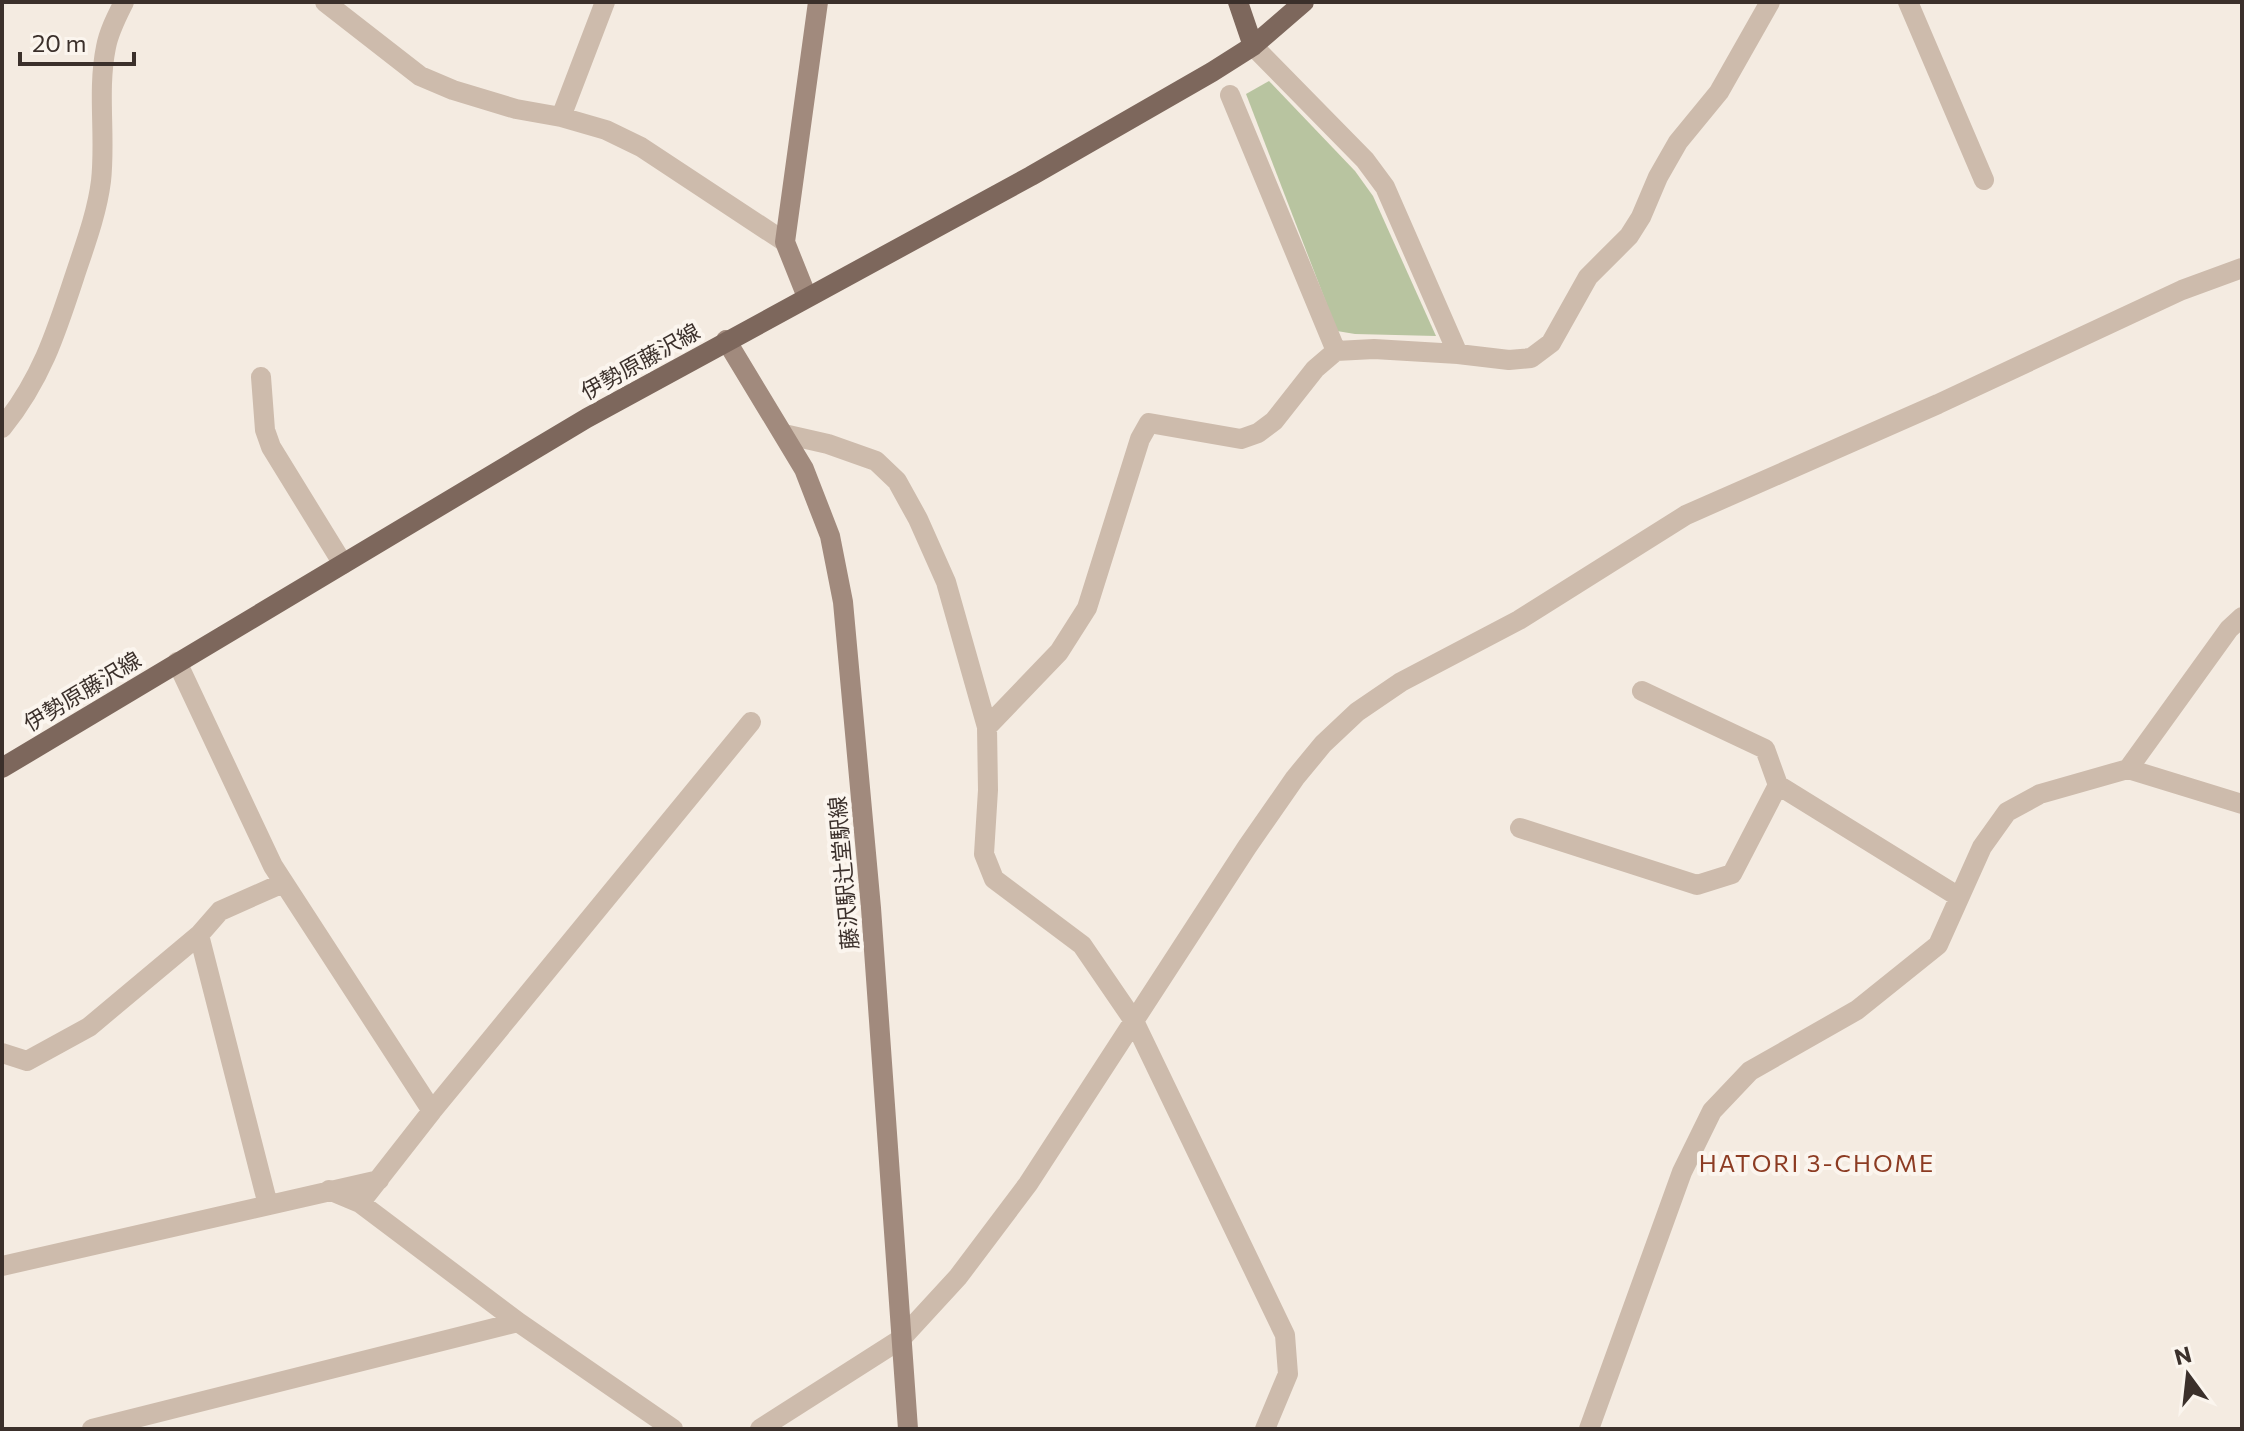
<svg xmlns="http://www.w3.org/2000/svg" width="2244" height="1431" font-family="Commissioner,'Noto Sans JP',sans-serif">
<style>
.green{fill:#b8c4a0}
.lines{fill:none;stroke-linecap:round;stroke-linejoin:round}
.street{stroke:#cdbbac;stroke-width:20}
.secondary{stroke:#a18a7d;stroke-width:20}
.primary{stroke:#7d675c;stroke-width:20}
.labels{text-anchor:middle;dominant-baseline:central;stroke-width:8;stroke-linejoin:round;paint-order:stroke}
.street-label{font-size:22px;fill:#3b302b;stroke:#fbf5ee}
.neighbourhood-label{font-size:24px;letter-spacing:2px;fill:#8c3b22;stroke:#fbf5ee}
</style>
<rect width="100%" height="100%" fill="#f4ebe1"/>
<path class="green" d="M1269,81L1355,171L1373,196L1436,336L1355,334L1337,331L1246,94Z"/>
<g class="lines">
<path class="street" d="M325,2L420,76L453,90L516,109L561,117L606,130L641,147L785,242
M1908,2L1984,180
M1230,95L1336,351
M561,117L605,2
M1458,354L1509,360L1531,358L1551,343L1588,277L1629,236L1641,217L1658,177L1678,142L1719,92L1770,2
M261,377L265,430L271,447L343,564
M2,428C41,380 56,333 75,275C85,245 97,213 101,181C106,137 97,91 106,47C109,31 117,16 124,2
M784,434L828,444L876,461L897,481L918,519L946,582L987,727L988,790L984,854L994,879L1082,945L1134,1021L1285,1335L1288,1374L1265,1429
M177,662L273,866L432,1111
M1642,691L1765,749L1778,785L1959,897
M987,727L1059,652L1087,608L1140,439L1149,423L1241,439L1258,433L1274,421L1315,369L1336,351L1374,349L1458,354L1385,187L1365,160L1253,46
M2128,769L2242,804
M1520,828L1697,885L1732,874L1778,785
M199,935L268,1205
M2,1053L27,1061L89,1027L199,935L220,911L283,883
M329,1190L360,1203L518,1322L673,1429
M360,1203L432,1111L751,722
M2,1266L379,1180
M92,1429L518,1322
M760,1429L901,1339L958,1277L1028,1184L1247,847L1295,778L1323,744L1357,712L1401,682L1519,620L1686,515L1938,404L2182,290L2242,268
M1589,1429L1682,1172L1712,1111L1750,1071L1857,1010L1938,945L1982,847L2007,812L2040,794L2128,769L2229,629L2242,617"/>
<path class="secondary" d="M807,297L785,242L818,2
M726,340L804,469L830,536L843,602L871,908L908,1429"/>
<path class="primary" d="M1238,2L1253,46
M2,768L587,418L1031,176L1212,72L1253,46L1304,2"/>
</g>
<g class="labels">
<g class="street-label">
<text transform="translate(640 361) rotate(-29)">伊勢原藤沢線</text>
<text transform="translate(82 691) rotate(-31)">伊勢原藤沢線</text>
<text transform="translate(843 873) rotate(-95)">藤沢駅辻堂駅線</text>
</g>
<g class="neighbourhood-label">
<text x="1817" y="1162">HATORI 3-CHOME</text>
</g>
</g>
<rect width="2244" height="1431" fill="none" stroke="#3b302b" stroke-width="8"/>
<g transform="translate(2188 1375) rotate(345)" stroke="#fbf5ee" stroke-width="6" paint-order="stroke">
<path d="M0-6L14 30L0 20L-14 30Z" fill="#3b302b"/>
<text y="-12" font-size="22" font-weight="bold" text-anchor="middle" fill="#3b302b">N</text>
</g>
<path d="M20 52v12h114v-12" fill="none" stroke="#3b302b" stroke-width="4"/>
<text x="32" y="52" font-size="24" fill="#3b302b" stroke="#fbf5ee" stroke-width="6" paint-order="stroke">20 m</text>
</svg>
